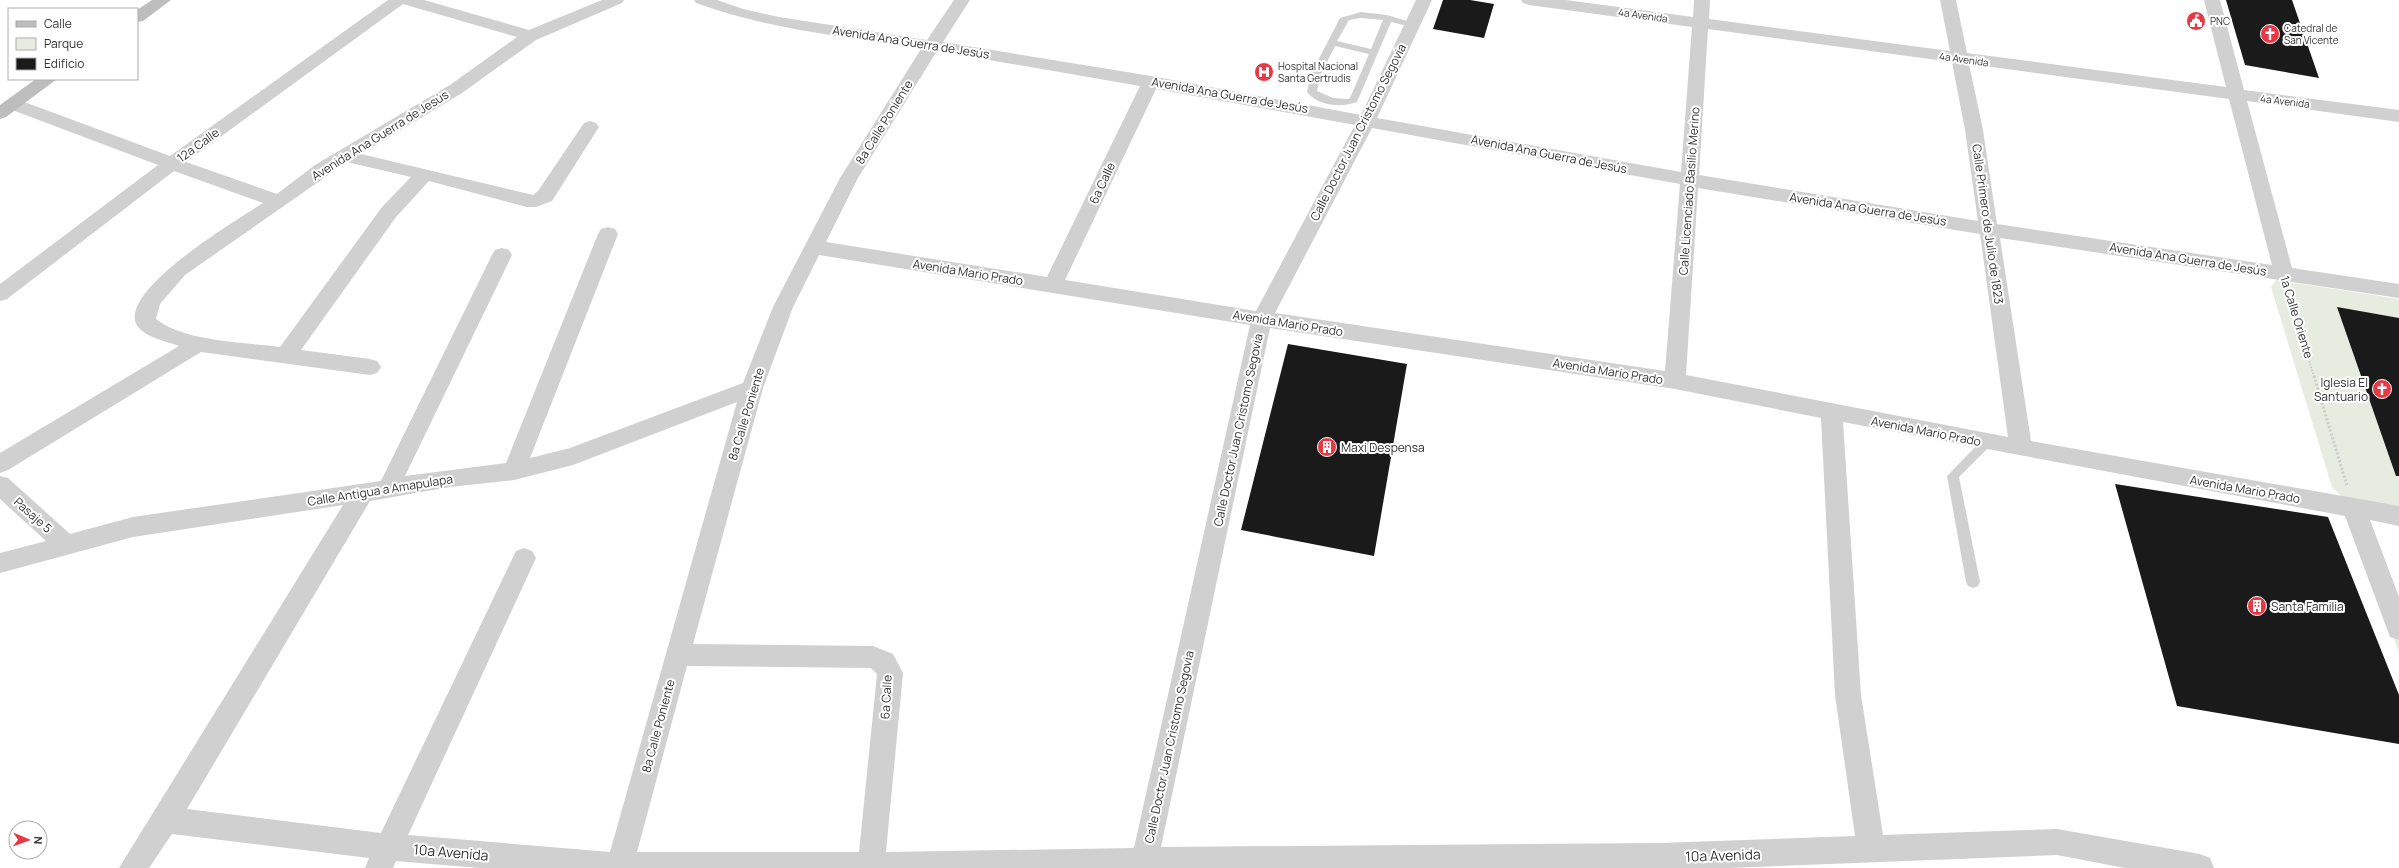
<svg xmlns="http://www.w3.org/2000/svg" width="2399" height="868" font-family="Manrope,sans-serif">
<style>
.green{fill:#e6ecdf}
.building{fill:#1a1a1a}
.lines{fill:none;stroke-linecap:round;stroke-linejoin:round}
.path-far1{stroke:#cdcdcd;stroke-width:2;stroke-dasharray:1.5 1.5;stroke-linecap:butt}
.path{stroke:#cdcdcd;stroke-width:3;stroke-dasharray:2 2;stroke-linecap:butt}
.lane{fill:#d0d0d0;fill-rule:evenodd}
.street{fill:#d0d0d0;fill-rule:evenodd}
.secondary{fill:#bdbdbd;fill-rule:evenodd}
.labels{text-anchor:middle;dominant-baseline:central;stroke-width:4;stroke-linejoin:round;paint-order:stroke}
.far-street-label{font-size:10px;fill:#333;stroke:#fff}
.far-poi-label{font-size:10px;fill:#333;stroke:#fff;text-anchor:start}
.street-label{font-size:12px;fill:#333;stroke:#fff}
.poi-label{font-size:12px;fill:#333;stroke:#fff;text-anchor:start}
.near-street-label{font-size:14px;fill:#333;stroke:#fff}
</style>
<rect width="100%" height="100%" fill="#fff"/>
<path class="green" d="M2276,280L2399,299V510L2363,504L2399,599V653L2343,498L2332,487L2271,287Z"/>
<path class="building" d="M1443,0H1470L1494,4L1484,38L1433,29Z
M2226,0H2292L2319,78L2245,65Z
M2337,307L2399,318V476H2396Z
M1288,344L1407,364L1374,556L1241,530Z
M2115,484L2328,517L2399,695V744L2177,706Z"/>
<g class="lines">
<path class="path-far1" d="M2289,292L2314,377"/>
<path class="path" d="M2314,376L2347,486"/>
<path class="lane" d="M1361,12L1387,15L1417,24L1412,27L1391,22L1357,102C1342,108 1318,106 1307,92L1311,74L1340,18ZM1361,18L1383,20L1371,49L1337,41L1349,20ZM1335,46L1369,54L1350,98L1348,99L1333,98L1317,91L1321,74Z
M1987,437L1991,439L1993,442L1991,445L1959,477L1980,582L1978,586L1973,588L1968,586L1966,582L1947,476L1983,439Z"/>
<path class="street" d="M388,0H424L529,30L602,0H624L622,3L536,40L462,93L361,154L533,195L538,191L584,123L590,121L596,123L599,127L552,201L536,207H527L429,181L396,217L301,350L370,359L377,361L381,367L377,373L370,375L201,352L8,470L0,473V453L179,346C166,341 147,338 138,327C113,292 241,218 263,203L174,171L7,299L0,301V284L158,165L7,108L4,104L7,100H19L170,156ZM403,4L517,37L450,85L315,165L277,194L186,162ZM347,162L411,177L382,207L280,347C244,342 185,342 156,319L160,304L185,275Z
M694,0H717L743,9L779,17L927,40L954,0H970L943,42L1151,76L1361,115L1416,0H1432L1377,118L1681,172L1692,27L1529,5L1523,3L1521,0H1566L1693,17L1694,0H1710L1709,19L1950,51L1940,0H1956L1967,53L2226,87L2204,0H2220L2244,90L2399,110V122L2247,101L2292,268L2399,284V298L2000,238L2031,441L2399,506V526L2370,520L2399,597V640L2390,637L2387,629L2345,516L1843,422L1861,695L1883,835L2057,829L2200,854L2210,858L2214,868H2125L2057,855L1728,868H479L396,861L393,868H365L369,858L172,834L149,868H119L343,505L133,537L0,573V553L46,541L0,499V476L8,478L70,534L133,517L381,481L492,255L495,250L502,248L509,250L512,255L405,476L506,463L598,234L601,229L608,227L615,229L618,234L530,458L570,448L743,383L773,307L840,178L921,49C846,36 769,30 696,3ZM1708,29L1952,62L1965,130L1978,221L1699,175ZM937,51L1140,86L1047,277L826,242L858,178ZM1969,64L2229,99L2272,265L1997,224L1983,130ZM1156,89L1355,125L1256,311L1065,280ZM1372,128L1680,184L1665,371L1275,313ZM1698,188L1980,234L2008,437L1686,375ZM819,255L1250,325L1134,848L886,852L903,673L893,654L873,646L693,644L763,388L793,307ZM1270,328L1675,389L1821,418L1835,695L1855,836L1660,843L1161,847ZM737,402L610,852L408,835L536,558L532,551L524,548L516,551L381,833L187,809L370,501L450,487L514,480L573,465ZM687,666L871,668L877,674L859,852H637Z"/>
<path class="secondary" d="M152,0H171L143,21L137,22V10Z
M36,79H57L6,117L0,119V105Z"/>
</g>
<defs>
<g id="civic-disc" transform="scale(1)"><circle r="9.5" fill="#e63946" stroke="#fff"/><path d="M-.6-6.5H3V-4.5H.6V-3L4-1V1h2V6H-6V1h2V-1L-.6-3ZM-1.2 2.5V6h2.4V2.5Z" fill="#fff"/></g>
<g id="church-disc" transform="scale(1)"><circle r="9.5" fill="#e63946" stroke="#fff"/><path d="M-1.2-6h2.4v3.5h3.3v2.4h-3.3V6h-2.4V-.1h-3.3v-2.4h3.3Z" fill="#fff"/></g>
<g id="hospital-disc" transform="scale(1)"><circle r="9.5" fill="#e63946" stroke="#fff"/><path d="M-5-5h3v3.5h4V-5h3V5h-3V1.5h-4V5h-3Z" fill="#fff"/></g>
<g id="building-disc" transform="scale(1)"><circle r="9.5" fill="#e63946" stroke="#fff"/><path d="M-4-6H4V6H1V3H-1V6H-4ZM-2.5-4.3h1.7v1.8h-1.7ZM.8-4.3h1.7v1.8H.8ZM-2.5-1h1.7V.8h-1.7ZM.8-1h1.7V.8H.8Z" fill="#fff"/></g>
</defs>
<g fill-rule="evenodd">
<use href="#civic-disc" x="2196" y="21"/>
<use href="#church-disc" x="2270" y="34"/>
<use href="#hospital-disc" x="1264" y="72"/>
<use href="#church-disc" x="2382" y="389"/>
<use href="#building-disc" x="1327" y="447"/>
<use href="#building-disc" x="2257" y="606"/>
</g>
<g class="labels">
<g class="far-street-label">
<text transform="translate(1643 15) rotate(8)">4a Avenida</text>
<text transform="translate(1964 59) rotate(8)">4a Avenida</text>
<text transform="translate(2285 101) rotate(7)">4a Avenida</text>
</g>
<g class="far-poi-label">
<text x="2210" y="21">PNC</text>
<text x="2284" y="28">Catedral de<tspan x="2284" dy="12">San Vicente</tspan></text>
<text x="1278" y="66">Hospital Nacional<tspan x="1278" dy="12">Santa Gertrudis</tspan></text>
</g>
<g class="street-label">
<text transform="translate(911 42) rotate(9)">Avenida Ana Guerra de Jesús</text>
<text transform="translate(1230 95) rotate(10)">Avenida Ana Guerra de Jesús</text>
<text transform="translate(884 122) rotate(-58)">8a Calle Poniente</text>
<text transform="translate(1358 132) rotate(-63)">Calle Doctor Juan Cristomo Segovia</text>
<text transform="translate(380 135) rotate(-32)">Avenida Ana Guerra de Jesús</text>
<text transform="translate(198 145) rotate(-36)">12a Calle</text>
<text transform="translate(1549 154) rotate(11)">Avenida Ana Guerra de Jesús</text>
<text transform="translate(1102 183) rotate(-65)">6a Calle</text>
<text transform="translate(1689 191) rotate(-86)">Calle Licenciado Basilio Merino</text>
<text transform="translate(1868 209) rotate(9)">Avenida Ana Guerra de Jesús</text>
<text transform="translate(1988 224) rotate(82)">Calle Primero de Julio de 1823</text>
<text transform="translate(2188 259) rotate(9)">Avenida Ana Guerra de Jesús</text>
<text transform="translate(968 272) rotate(9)">Avenida Mario Prado</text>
<text transform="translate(2297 317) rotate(73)">1a Calle Oriente</text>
<text transform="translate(1288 323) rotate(9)">Avenida Mario Prado</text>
<text transform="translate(1608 371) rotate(9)">Avenida Mario Prado</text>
<text transform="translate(746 414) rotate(-73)">8a Calle Poniente</text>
<text transform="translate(1238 430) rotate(-78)">Calle Doctor Juan Cristomo Segovia</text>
<text transform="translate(1926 431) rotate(11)">Avenida Mario Prado</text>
<text transform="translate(2245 489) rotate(10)">Avenida Mario Prado</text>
<text transform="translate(380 490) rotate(-9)">Calle Antigua a Amapulapa</text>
<text transform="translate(33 515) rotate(42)">Pasaje 5</text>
<text transform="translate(886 697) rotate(-87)">6a Calle</text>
<text transform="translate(658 726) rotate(-75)">8a Calle Poniente</text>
<text transform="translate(1169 747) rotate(-78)">Calle Doctor Juan Cristomo Segovia</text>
</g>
<g class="poi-label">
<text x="2368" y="382" text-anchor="end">Iglesia El<tspan x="2368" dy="14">Santuario</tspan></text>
<text x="1341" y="447">Maxi Despensa</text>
<text x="2271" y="606">Santa Familia</text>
</g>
<g class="near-street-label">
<text transform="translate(451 852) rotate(5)">10a Avenida</text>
<text transform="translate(1723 855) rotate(-2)">10a Avenida</text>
</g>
</g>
<rect x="8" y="8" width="130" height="72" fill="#ffffff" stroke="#adadad"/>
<rect x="16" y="21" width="20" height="6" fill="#bdbdbd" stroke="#adadad"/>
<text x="44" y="28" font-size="12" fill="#333333">Calle</text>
<rect x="16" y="38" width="20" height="12" fill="#e6ecdf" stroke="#adadad"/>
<text x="44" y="48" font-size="12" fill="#333333">Parque</text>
<rect x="16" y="58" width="20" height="12" fill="#1a1a1a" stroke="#adadad"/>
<text x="44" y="68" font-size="12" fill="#333333">Edificio</text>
<g transform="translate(28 840) rotate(92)"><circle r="19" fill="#ffffff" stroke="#adadad"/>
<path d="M0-3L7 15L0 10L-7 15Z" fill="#e63946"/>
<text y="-6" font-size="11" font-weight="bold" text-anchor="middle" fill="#333333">N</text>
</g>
</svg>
